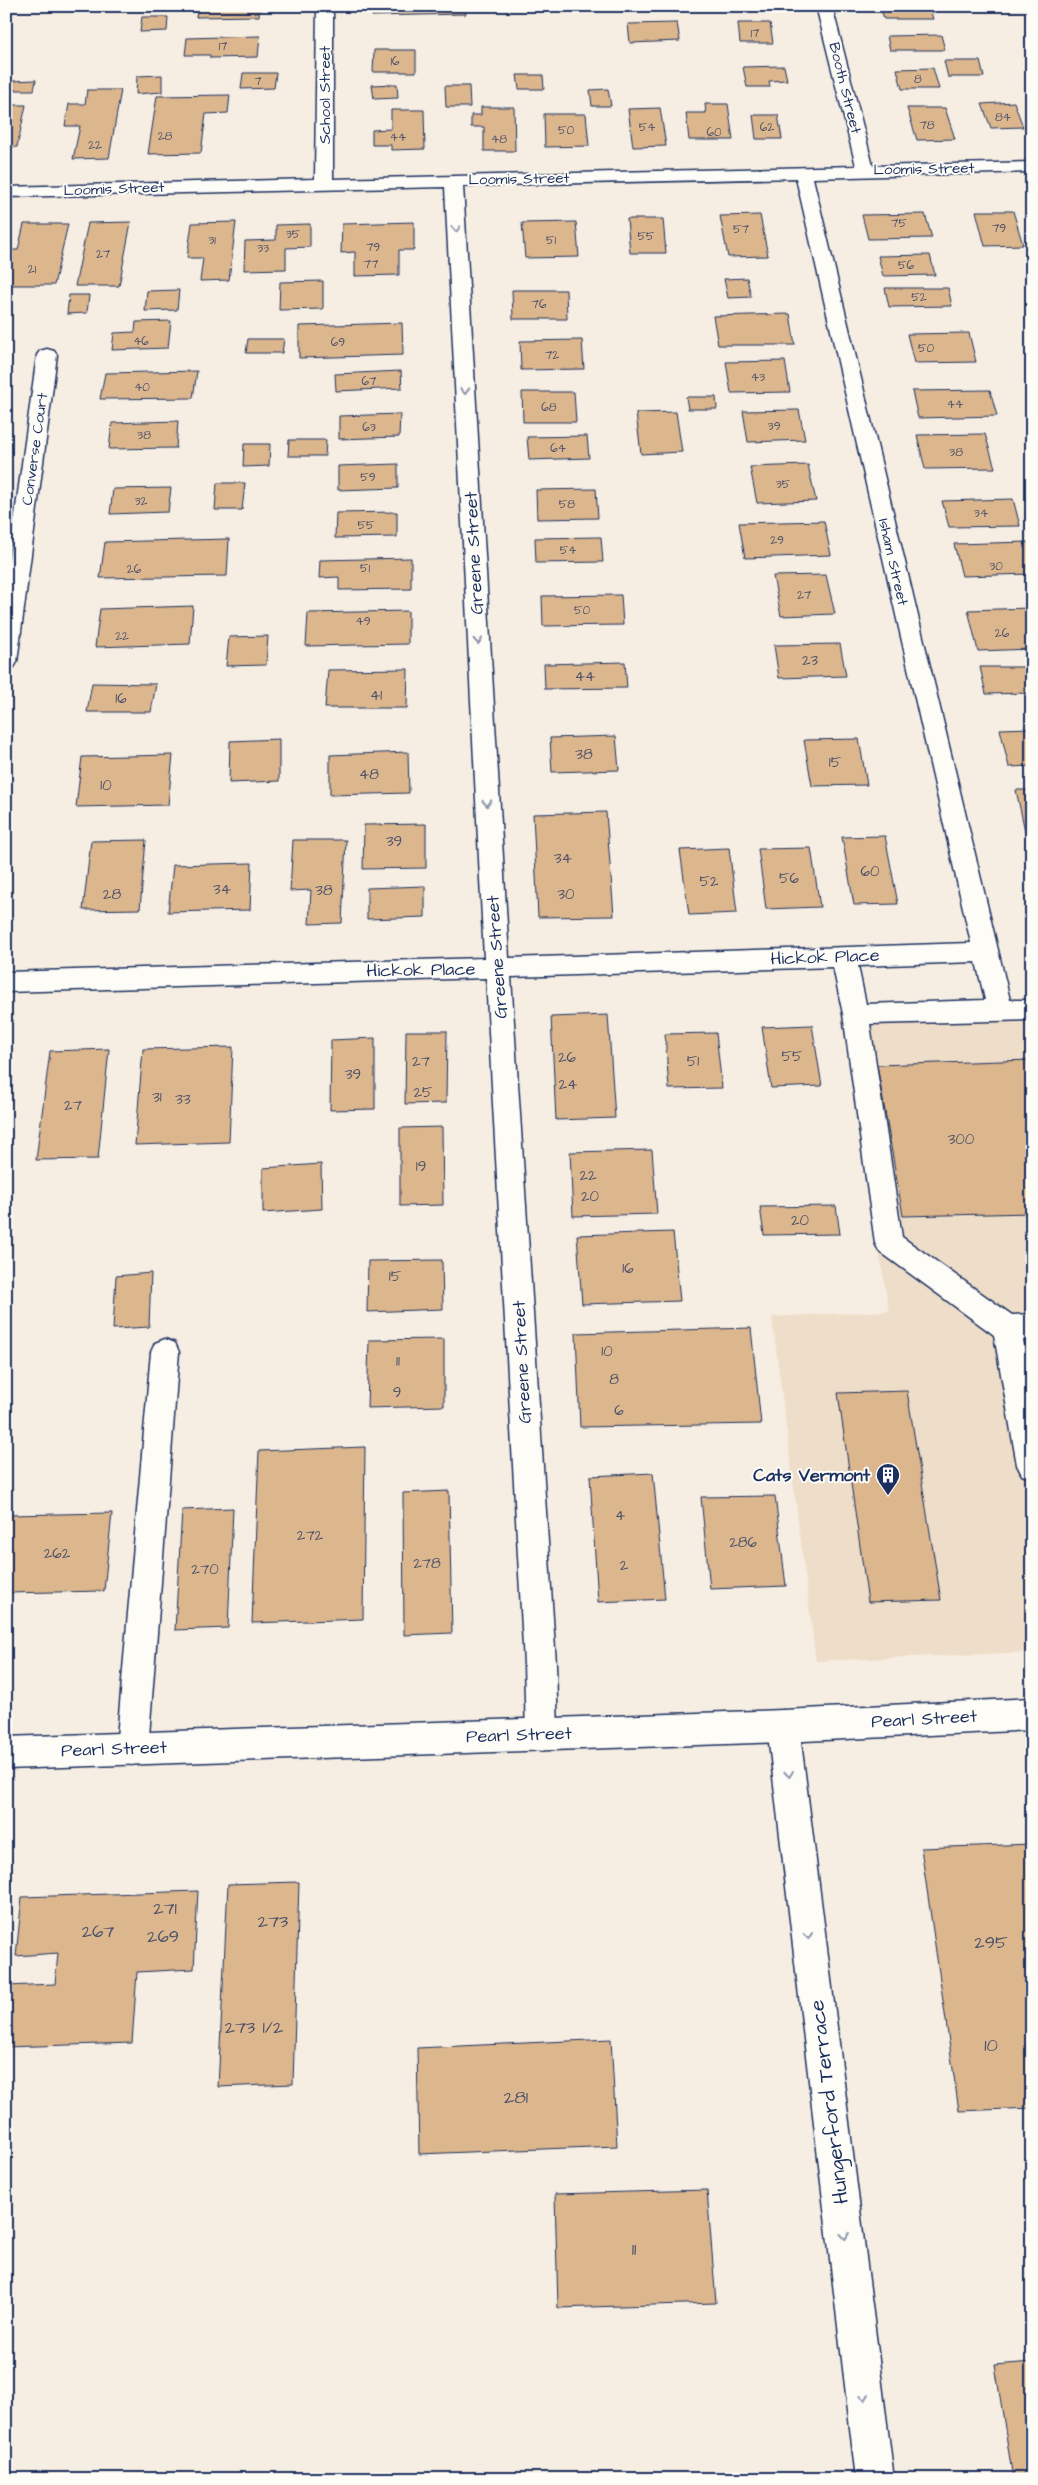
<svg xmlns="http://www.w3.org/2000/svg" width="1038" height="2485" font-family="'Architects Daughter',sans-serif">
<style>
.built{fill:#eeddc8}
.building{fill:#dcb68d;stroke:#1b2f5e}
.lines{fill:none;stroke-linecap:round;stroke-linejoin:round}
.minor-casing{stroke:#1b2f5e;stroke-width:3}
.major-casing{stroke:#1b2f5e;stroke-width:3}
.minor{fill:#fdfcf7;fill-rule:evenodd}
.major{fill:#fdfcf7;fill-rule:evenodd}
.oneway{stroke:#8c96aa}
.labels{text-anchor:middle;dominant-baseline:central;stroke-width:4;stroke-linejoin:round;paint-order:stroke}
.far-number-label{font-size:12px;fill:#4b516a}
.far-street-label{font-size:15px;fill:#1b2f5e;stroke:#fdfcf7}
.number-label{font-size:15px;fill:#4b516a}
.street-label{font-size:18px;fill:#1b2f5e;stroke:#fdfcf7}
.poi-label{font-size:18px;font-weight:bold;fill:#1b2f5e;stroke:#fdfcf7;text-anchor:end}
.near-number-label{font-size:18px;fill:#4b516a}
.near-street-label{font-size:21px;fill:#1b2f5e;stroke:#fdfcf7}
</style>
<rect width="100%" height="100%" fill="#f6eee2"/>
<filter id="ink" filterUnits="userSpaceOnUse"><feTurbulence type="fractalNoise" baseFrequency=".02" numOctaves="2"/><feDisplacementMap in="SourceGraphic" scale="10" xChannelSelector="R" yChannelSelector="G"/><feConvolveMatrix kernelMatrix="1 2 1 2 8 2 1 2 1" color-interpolation-filters="sRGB"/></filter>
<g filter="url(#ink)">
<path class="built" d="M1032,1007V1652L816,1661L772,1317L889,1311L840,1012Z"/>
<path class="building" d="M198,6H260L259,16L196,17Z
M372,6H473H466V14L372,16Z
M880,6H929L933,19H884Z
M142,17H168L167,31L140,32Z
M677,23L680,41L630,43L628,24Z
M738,23H770L773,43H740Z
M941,35L945,50H890L887,36Z
M260,36L258,57L210,58V55H185L187,38Z
M374,50H416V72H373Z
M944,61H980L984,77H948Z
M784,66L787,80L769,81L770,87H747L743,67Z
M933,68L939,89H902L897,69Z
M243,73H276L274,88L241,89Z
M162,75V92L136,94L137,76Z
M517,75H543L544,89H519Z
M36,80L34,90H10L12,81Z
M397,84L398,98L374,99L372,85Z
M445,86H469L470,107H446Z
M608,89L611,106H592L590,90Z
M87,90H121L109,158L73,159L80,126H65L69,104H85Z
M230,95L228,113L206,114L201,153L148,154L157,96Z
M1014,102L1023,127L991,128L982,104Z
M705,104H728L733,140H689L686,113H706Z
M6,105H26L17,147L6,148Z
M481,107H514L515,151H484V127H471V115H481Z
M660,108L666,146L633,147L628,109Z
M907,108H945L955,139L917,140Z
M391,110H424L425,149L391,150V145H372V130L391,129Z
M544,114H586L589,146L545,147Z
M753,115H778L782,139H756Z
M976,211H1013L1023,245L985,246Z
M925,214L932,238L868,239L862,215Z
M760,215L768,256L728,257L720,216Z
M627,219H663L666,253H630Z
M131,222L119,286H75L88,223Z
M236,222L229,280L200,281L203,258H187L192,223Z
M414,222V250H399V275L355,276V252L341,253L342,224Z
M576,222L579,257L525,258L522,223Z
M24,224H68L54,285H6L7,250H18Z
M310,224V247L286,248V269L244,270L245,241L276,240V225Z
M930,255L935,275L883,276L878,256Z
M747,278L751,297L728,298L724,279Z
M323,281V309L279,310L280,282Z
M885,288H948L952,306L889,307Z
M179,290L177,310L145,311L147,291Z
M512,290H566L567,319H513Z
M69,295H89L87,313L67,314Z
M790,314L795,345H718L713,316Z
M171,321L168,348L112,350L114,333L135,332L136,322Z
M402,323L403,355L299,358V326Z
M969,333L976,362L914,363L907,334Z
M248,339H284L282,353H246Z
M582,340L584,369L521,370L520,341Z
M785,361L790,392L731,393L726,362Z
M197,371L193,398L100,399L105,373Z
M401,371L402,388L336,391L335,374Z
M990,390L997,416L918,418L912,391Z
M522,392H574L576,422H523Z
M686,397H716L717,409H688Z
M799,410L805,440L748,442L743,411Z
M676,412L682,452L641,454L636,413Z
M400,414L399,437L339,439V416Z
M178,421L176,448L109,449L112,423Z
M985,434L995,468L925,469L917,435Z
M587,436L589,458L529,460L527,437Z
M289,440H326L325,456H288Z
M244,444H270L269,466L243,467Z
M398,464V488L338,490V466Z
M808,465L816,501L757,503L750,467Z
M217,483H245L242,510H215Z
M171,488L168,512L110,514L113,489Z
M596,489L598,518L537,519L536,490Z
M1013,499L1020,526L949,527L942,501Z
M397,512V537L335,538L336,513Z
M824,521L831,555L745,558L739,523Z
M601,537L603,562L536,563L535,538Z
M229,539L227,576L100,578L105,542Z
M1028,542L1032,558V574L962,576L954,544Z
M411,558V589L339,590V577L319,578L320,560Z
M826,575L835,614L781,616L773,576Z
M621,595L623,625L543,626L542,596Z
M193,606L190,644L95,647L100,609Z
M1030,608L1032,649L978,651L968,610Z
M408,611V644L306,646L308,613Z
M268,636L266,665L226,666L229,637Z
M840,644L846,676L779,678L774,645Z
M625,662L627,688L545,689L544,664Z
M980,667H1032V693L986,694Z
M408,669L407,708H325L328,670Z
M92,683L156,684L151,712H87Z
M1032,728V766L1009,767L1000,729Z
M616,736L619,770L552,772L550,738Z
M279,739V781L229,783L230,741Z
M859,739L867,785L812,786L804,740Z
M408,752L409,793L330,795V755Z
M173,755L168,805L76,807L82,757Z
M1016,790H1032V840H1027Z
M606,812L614,916L538,917L533,814Z
M426,824V868L363,869L364,825Z
M885,836L898,904L854,905L842,837Z
M146,840L140,909L83,910L91,841Z
M293,840H346L342,923L309,924L311,890L290,891Z
M729,848L737,913L689,915L680,850Z
M811,848L820,907L766,909L758,849Z
M252,863L250,910L168,912L173,865Z
M425,886V917L367,919V888Z
M608,1015L615,1118L556,1120L551,1017Z
M812,1025L822,1086L771,1088L762,1027Z
M406,1031H447L446,1103L405,1104Z
M716,1033L722,1088L669,1089L665,1034Z
M375,1038V1109L330,1110L331,1040Z
M233,1047L229,1142L135,1145L143,1049Z
M109,1049L98,1159L36,1160L50,1051Z
M1032,1060V1213L903,1216L877,1065Z
M442,1127L443,1205L400,1206V1128Z
M652,1150L657,1214L573,1216L570,1152Z
M321,1164L322,1209L263,1213V1168Z
M836,1206L840,1234L764,1235L760,1207Z
M673,1232L680,1301L582,1304L577,1235Z
M442,1260L443,1309L367,1312L368,1261Z
M151,1273L149,1327L113,1329L116,1276Z
M751,1328L761,1424L580,1427L576,1333Z
M444,1339V1406L367,1408L369,1340Z
M907,1391L941,1600L868,1602L838,1393Z
M365,1447L363,1619L252,1623L259,1451Z
M653,1473L665,1599L598,1602L590,1476Z
M449,1491L452,1633L404,1635L403,1493Z
M775,1496L786,1586L710,1589L701,1497Z
M233,1508L228,1628L175,1630L182,1510Z
M112,1513L104,1591L6,1593V1515Z
M1032,1844V2108L959,2111L921,1848Z
M299,1882L293,2084L218,2087L228,1884Z
M198,1891L194,1969L137,1972L132,2043L6,2047V1986L55,1984L58,1953L16,1956L22,1897Z
M611,2039L617,2146L419,2154L417,2048Z
M707,2190L716,2303L558,2308L555,2194Z
M1032,2362V2479H1013L995,2365Z"/>
<g class="lines">
<g class="minor-casing">
<path id="minor" d="M317,6H333V179L856,166L816,6H832L873,166L1032,162V172L813,178L1010,1000H1032V1020L870,1024L902,1237L1012,1315L1032,1314V1340H1023L1032,1385V1479L1022,1475L1017,1465L994,1335L879,1251L875,1243L843,1014L833,967L511,977L556,1664L558,1735L553,1746L542,1751L531,1746L526,1735L524,1664L486,978L6,992V972L484,958L445,187L6,197V187L315,179ZM796,178L971,943L509,958L463,186ZM976,962L985,1000L866,1004L858,966Z
M47,349L54,351L57,355L17,662L14,667L6,670V580L37,355L40,351Z
M165,1339L175,1343L179,1352L148,1749L143,1760L132,1765L121,1760L116,1749L151,1352L155,1343Z
M783,1710L794,1715L799,1726L894,2479H856L767,1726L772,1715Z"/>
</g>
<g class="major-casing">
<path id="major" d="M1032,1698V1730L783,1742L6,1769V1737L783,1710Z"/>
</g>
<use href="#minor" class="minor"/>
<use href="#major" class="major"/>
</g>
<defs><path id="oneway-chevron" d="M-2-3.5L2.5 0L-2 3.5" fill="none" stroke-width="1.6" stroke-linecap="round" stroke-linejoin="round" transform="scale(1.25)"/></defs>
<g class="oneway">
<use href="#oneway-chevron" transform="translate(456 229) rotate(87)"/>
<use href="#oneway-chevron" transform="translate(465 391) rotate(87)"/>
<use href="#oneway-chevron" transform="translate(478 641) rotate(87)"/>
<use href="#oneway-chevron" transform="translate(487 803) rotate(87)"/>
<use href="#oneway-chevron" transform="translate(789 1774) rotate(83)"/>
<use href="#oneway-chevron" transform="translate(808 1936) rotate(83)"/>
<use href="#oneway-chevron" transform="translate(845 2236) rotate(83)"/>
<use href="#oneway-chevron" transform="translate(865 2397) rotate(83)"/>
</g>
</g>
<defs>
<g id="building-pin" transform="scale(1.25)"><path d="M0 17L-7.5 6A9.5 9.5 0 1 1 7.5 6Z" fill="#1b2f5e" stroke="#fdfcf7"/><path d="M-4-6H4V6H1V3H-1V6H-4ZM-2.5-4.3h1.7v1.8h-1.7ZM.8-4.3h1.7v1.8H.8ZM-2.5-1h1.7V.8h-1.7ZM.8-1h1.7V.8H.8Z" fill="#fff"/></g>
</defs>
<g fill-rule="evenodd">
<use href="#building-pin" x="888" y="1475"/>
</g>
<g class="labels">
<g class="far-number-label">
<text x="755" y="33">17</text>
<text x="223" y="46">17</text>
<text x="395" y="61">16</text>
<text x="918" y="79">8</text>
<text x="258" y="81">7</text>
<text x="1003" y="117">84</text>
<text x="927" y="125">78</text>
<text x="647" y="127">54</text>
<text x="767" y="127">62</text>
<text x="566" y="130">50</text>
<text x="714" y="132">60</text>
<text x="165" y="136">28</text>
<text x="398" y="137">44</text>
<text x="499" y="139">48</text>
<text x="95" y="145">22</text>
<text x="899" y="223">75</text>
<text x="999" y="228">79</text>
<text x="741" y="229">57</text>
<text x="293" y="234">35</text>
<text x="646" y="236">55</text>
<text x="212" y="240">31</text>
<text x="551" y="240">51</text>
<text x="373" y="247">79</text>
<text x="263" y="248">33</text>
<text x="103" y="254">27</text>
<text x="371" y="264">77</text>
<text x="906" y="265">56</text>
<text x="32" y="269">21</text>
<text x="919" y="297">52</text>
<text x="539" y="304">76</text>
<text x="141" y="341">46</text>
<text x="338" y="342">69</text>
<text x="926" y="348">50</text>
<text x="552" y="355">72</text>
<text x="758" y="377">43</text>
<text x="369" y="381">67</text>
<text x="142" y="387">40</text>
<text x="955" y="404">44</text>
<text x="549" y="407">68</text>
<text x="774" y="426">39</text>
<text x="369" y="427">63</text>
<text x="144" y="435">38</text>
<text x="558" y="448">64</text>
<text x="956" y="452">38</text>
<text x="368" y="477">59</text>
<text x="783" y="484">35</text>
<text x="141" y="501">32</text>
<text x="567" y="504">58</text>
<text x="981" y="513">34</text>
<text x="366" y="525">55</text>
<text x="777" y="540">29</text>
<text x="568" y="550">54</text>
<text x="996" y="566">30</text>
<text x="365" y="568">51</text>
<text x="134" y="569">26</text>
<text x="804" y="595">27</text>
<text x="582" y="610">50</text>
<text x="363" y="621">49</text>
<text x="1002" y="633">26</text>
<text x="122" y="636">22</text>
</g>
<g class="far-street-label">
<text transform="translate(845 88) rotate(76)">Booth Street</text>
<text transform="translate(325 95) rotate(-90)">School Street</text>
<text transform="translate(924 169) rotate(-1)">Loomis Street</text>
<text transform="translate(519 179) rotate(-1)">Loomis Street</text>
<text transform="translate(114 189) rotate(-2)">Loomis Street</text>
<text transform="translate(35 449) rotate(-82)">Converse Court</text>
<text transform="translate(893 562) rotate(77)">Isham Street</text>
</g>
<g class="number-label">
<text x="810" y="660">23</text>
<text x="585" y="676">44</text>
<text x="376" y="695">41</text>
<text x="121" y="698">16</text>
<text x="584" y="754">38</text>
<text x="835" y="762">15</text>
<text x="369" y="774">48</text>
<text x="106" y="785">10</text>
<text x="394" y="841">39</text>
<text x="563" y="858">34</text>
<text x="870" y="871">60</text>
<text x="789" y="878">56</text>
<text x="709" y="881">52</text>
<text x="222" y="889">34</text>
<text x="324" y="890">38</text>
<text x="112" y="894">28</text>
<text x="566" y="894">30</text>
<text x="792" y="1056">55</text>
<text x="567" y="1057">26</text>
<text x="421" y="1061">27</text>
<text x="693" y="1061">51</text>
<text x="353" y="1074">39</text>
<text x="568" y="1084">24</text>
<text x="423" y="1092">25</text>
<text x="157" y="1097">31</text>
<text x="183" y="1099">33</text>
<text x="73" y="1105">27</text>
<text x="961" y="1139">300</text>
<text x="421" y="1166">19</text>
<text x="588" y="1175">22</text>
<text x="590" y="1196">20</text>
<text x="800" y="1220">20</text>
<text x="628" y="1268">16</text>
<text x="395" y="1276">15</text>
<text x="607" y="1351">10</text>
<text x="398" y="1361">11</text>
<text x="614" y="1379">8</text>
<text x="397" y="1392">9</text>
<text x="619" y="1410">6</text>
<text x="620" y="1515">4</text>
<text x="310" y="1535">272</text>
<text x="743" y="1542">286</text>
<text x="57" y="1553">262</text>
<text x="427" y="1563">278</text>
<text x="624" y="1565">2</text>
<text x="205" y="1569">270</text>
</g>
<g class="street-label">
<text transform="translate(474 553) rotate(-93)">Greene Street</text>
<text transform="translate(497 957) rotate(-94)">Greene Street</text>
<text transform="translate(825 957) rotate(-2)">Hickok Place</text>
<text transform="translate(421 970) rotate(-1)">Hickok Place</text>
<text transform="translate(522 1362) rotate(-93)">Greene Street</text>
<text transform="translate(924 1719) rotate(-3)">Pearl Street</text>
<text transform="translate(519 1735) rotate(-2)">Pearl Street</text>
<text transform="translate(114 1749) rotate(-2)">Pearl Street</text>
</g>
<g class="poi-label">
<text x="870" y="1475">Cats Vermont</text>
</g>
<g class="near-number-label">
<text x="165" y="1908">271</text>
<text x="273" y="1921">273</text>
<text x="98" y="1931">267</text>
<text x="163" y="1936">269</text>
<text x="991" y="1942">295</text>
<text x="254" y="2027">273 1/2</text>
<text x="991" y="2045">10</text>
<text x="516" y="2097">281</text>
<text x="634" y="2249">11</text>
</g>
<g class="near-street-label">
<text transform="translate(829 2102) rotate(-97)">Hungerford Terrace</text>
</g>
</g>
<rect width="1038" height="2485" fill="none" stroke="#fdfcf7" stroke-width="25"/>
<rect x="12" y="12" width="1013" height="2460" fill="none" stroke="#1b2f5e" stroke-width="2" filter="url(#ink)"/>
</svg>
